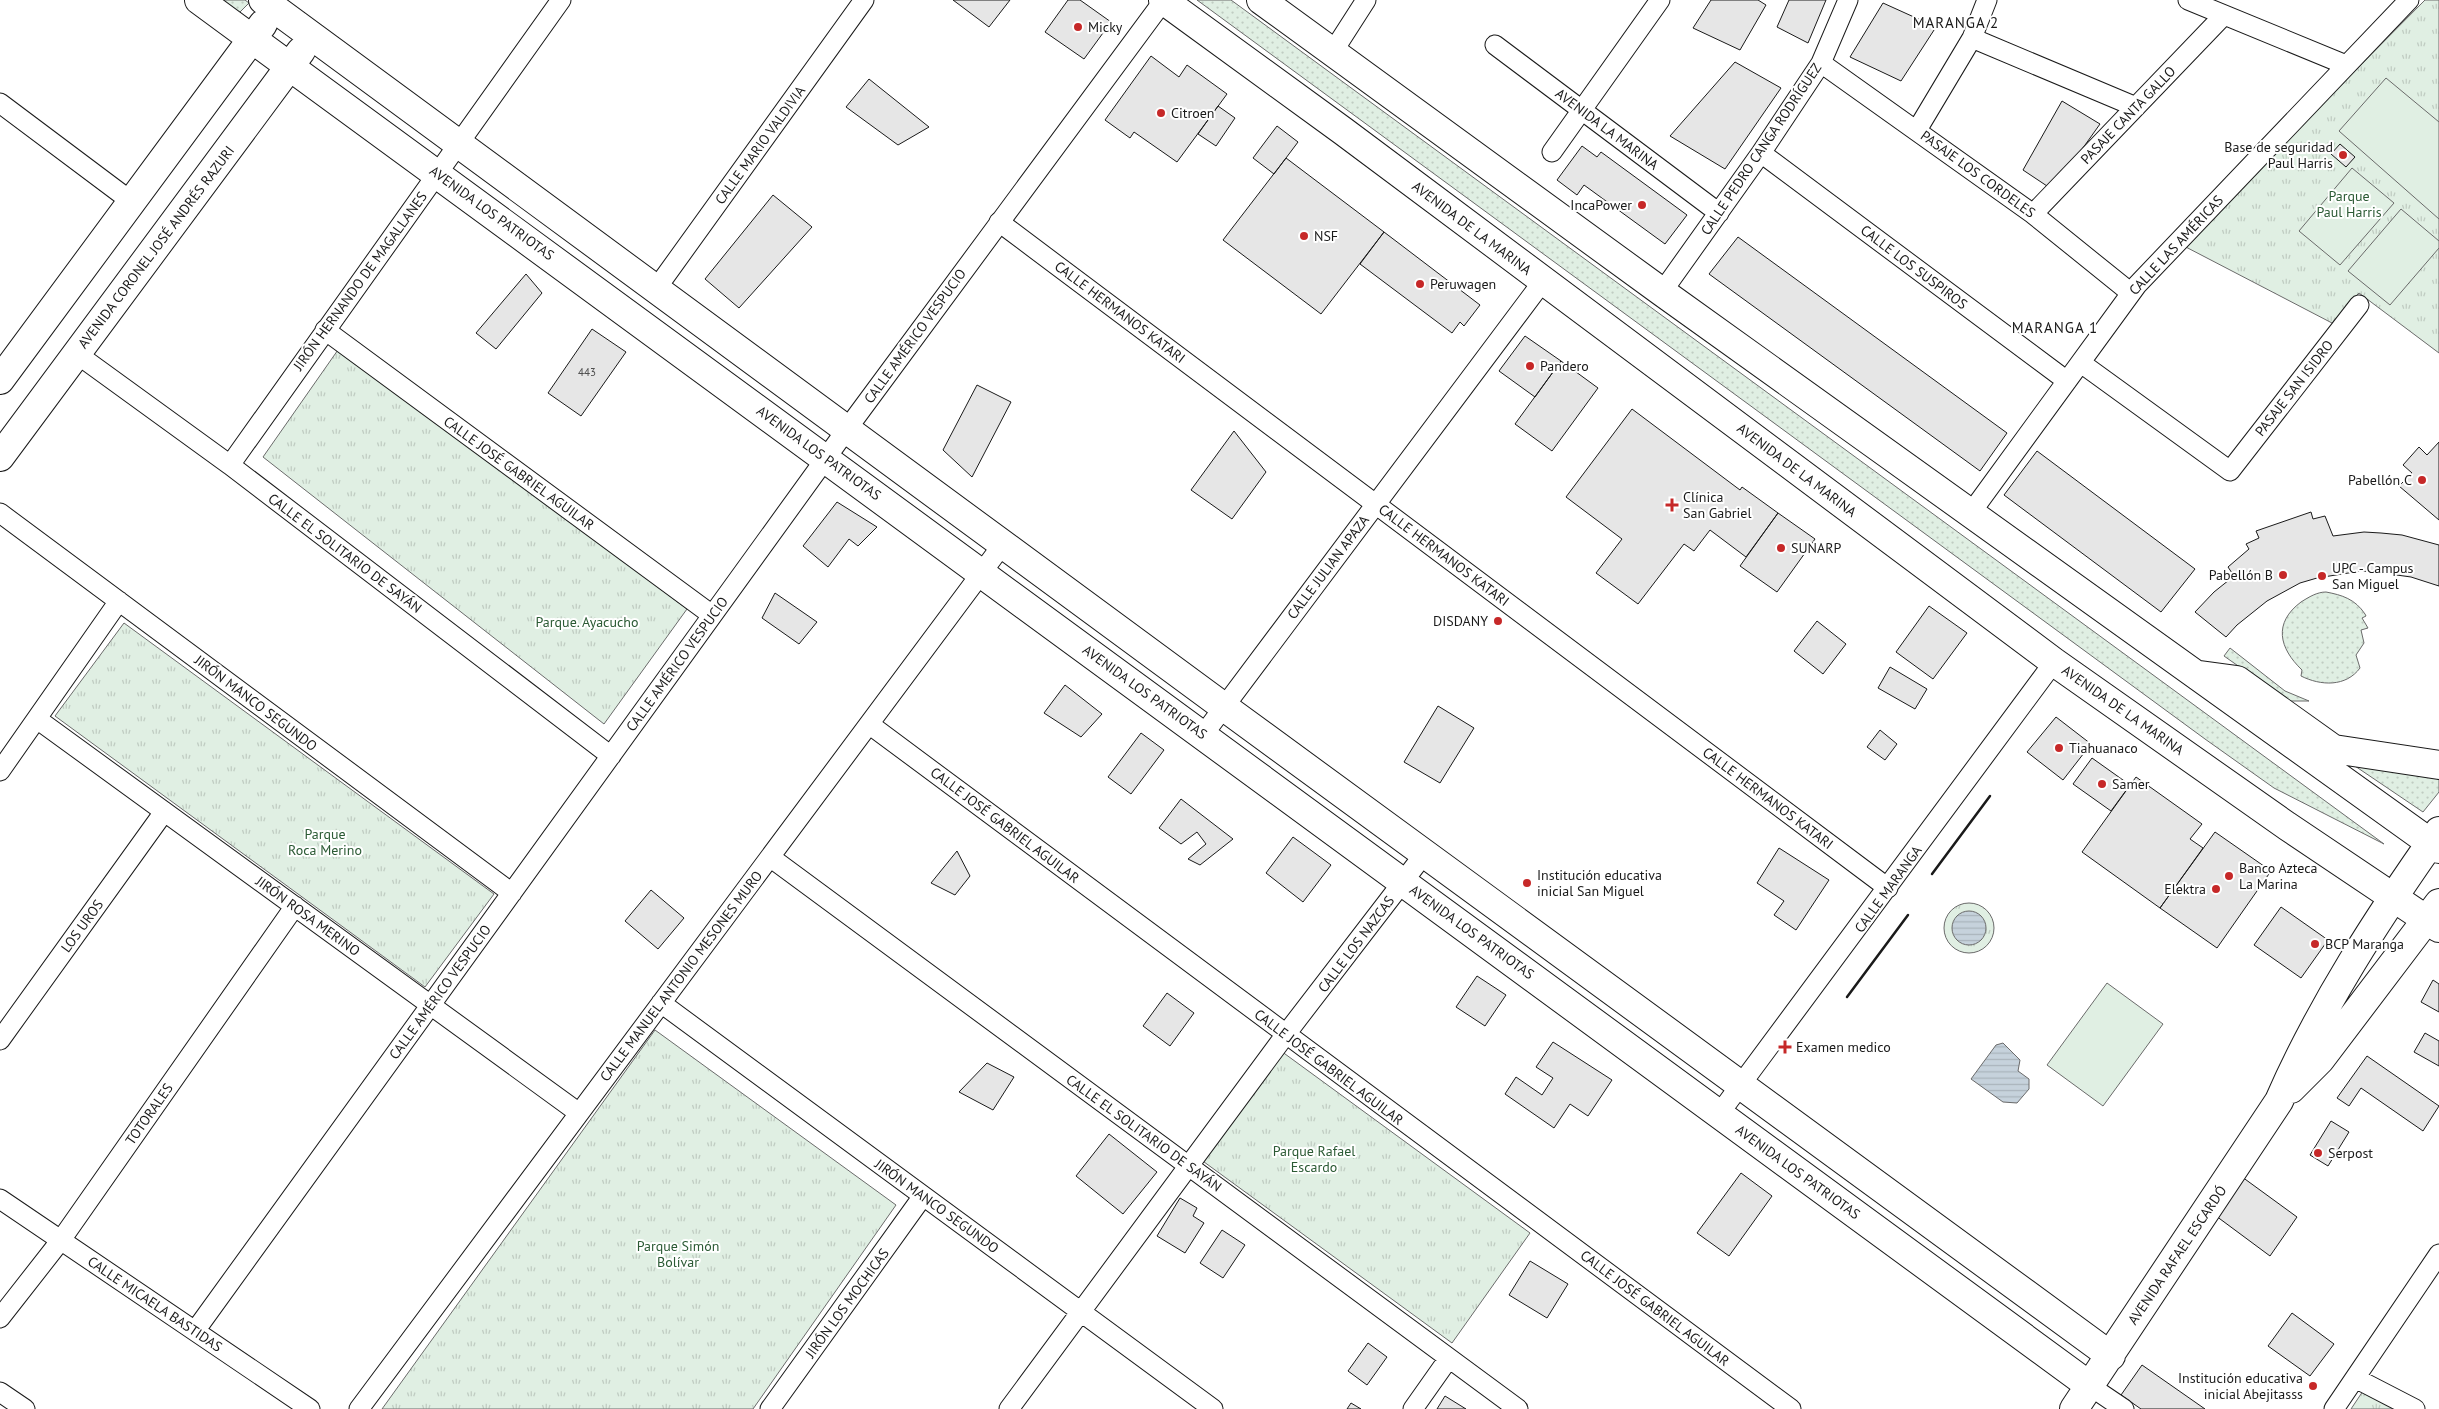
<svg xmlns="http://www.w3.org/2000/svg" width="2439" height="1409" font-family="'PT Sans',sans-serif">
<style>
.grass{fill:url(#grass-dots);stroke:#6a6a6a}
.park{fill:url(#park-tufts);stroke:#6a6a6a}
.pitch{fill:#e0efe3;stroke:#6a6a6a}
.water{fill:url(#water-rules);stroke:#6a6a6a}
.building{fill:#e6e6e6;stroke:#1a1a1a}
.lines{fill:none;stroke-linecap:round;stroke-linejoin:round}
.street-casing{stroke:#1a1a1a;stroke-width:21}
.secondary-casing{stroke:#1a1a1a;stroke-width:30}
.primary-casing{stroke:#1a1a1a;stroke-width:30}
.street{stroke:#fff;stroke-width:19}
.secondary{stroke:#fff;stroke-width:28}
.primary{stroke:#fff;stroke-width:28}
.wall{stroke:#1a1a1a;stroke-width:2.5}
.poi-dot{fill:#c62828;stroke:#fff;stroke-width:2}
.labels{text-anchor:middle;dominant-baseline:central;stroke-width:4;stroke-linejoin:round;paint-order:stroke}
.number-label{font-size:11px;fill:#4d4d4d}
.poi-label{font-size:14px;fill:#1a1a1a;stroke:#fff;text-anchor:start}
.street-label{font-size:14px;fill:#1a1a1a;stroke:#fff}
.park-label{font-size:14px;fill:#2b5a34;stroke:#fff}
.neighbourhood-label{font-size:15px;letter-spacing:1px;fill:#1a1a1a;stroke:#fff}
</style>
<defs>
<pattern id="grass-dots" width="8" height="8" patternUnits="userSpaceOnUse" patternTransform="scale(1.25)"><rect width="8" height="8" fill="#e0efe3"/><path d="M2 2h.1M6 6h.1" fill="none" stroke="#c0ccc2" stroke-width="1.8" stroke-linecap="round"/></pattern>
<pattern id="park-tufts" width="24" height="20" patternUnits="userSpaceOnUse" patternTransform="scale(1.25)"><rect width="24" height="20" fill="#e0efe3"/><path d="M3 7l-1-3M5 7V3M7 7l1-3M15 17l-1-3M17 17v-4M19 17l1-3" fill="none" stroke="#c0ccc2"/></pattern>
<pattern id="water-rules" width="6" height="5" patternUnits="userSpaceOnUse" patternTransform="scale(1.25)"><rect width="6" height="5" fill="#c6d2dc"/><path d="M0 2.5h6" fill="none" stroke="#aab4bc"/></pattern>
</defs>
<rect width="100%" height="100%" fill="#fff"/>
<path class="grass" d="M218,0H245L249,3L238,14Z
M1197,0H1231L2384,844L2274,788L2205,739Z
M2326,592C2342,595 2355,599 2365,614L2366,616L2362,618L2368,628L2361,630L2364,643L2356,655L2360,668C2346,687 2321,686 2301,676L2302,670C2279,648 2273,623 2301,602C2309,597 2317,592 2326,592Z
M2230,648L2285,691L2309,701H2288L2224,656Z
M2349,762L2439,778V792L2423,812Z"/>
<path class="park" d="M2425,0H2439V353L2359,293L2332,323L2182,245Z
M340,347L687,609L604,724L263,457Z
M124,623L494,894L425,987L55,716Z
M1944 928a25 25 0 1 1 50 0a25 25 0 1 1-50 0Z
M655,1030L896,1205L753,1409H382Z
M1281,1051L1530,1233L1452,1343L1200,1159Z
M2363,1391L2397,1409H2351Z"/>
<path class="pitch" d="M2386,78L2439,122V219L2339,131Z
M2352,168L2394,203L2340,265L2299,231Z
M2401,209L2439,241V248L2390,305L2348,271Z
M2107,983L2163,1024L2103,1106L2047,1065Z"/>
<path class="water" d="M1952 928a17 17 0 1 1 34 0a17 17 0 1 1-34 0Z
M2003,1043L2020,1060L2018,1071L2029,1079V1089L2017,1103L2003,1102L1971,1079L1996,1045Z"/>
<path class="building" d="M953,0H1010L989,27Z
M1068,0H1080L1111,22L1084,59L1045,32Z
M1711,0H1758L1766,5L1740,50L1693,28Z
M1789,0H1826L1808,43L1777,27Z
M1883,3L1936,27L1901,81L1850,57Z
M1151,56L1179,77L1187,65L1227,94L1177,162L1134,132L1130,138L1105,120Z
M1735,62L1781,88L1725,169L1670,136Z
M869,79L929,127L898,145L846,107Z
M2062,101L2100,124L2053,190L2023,170Z
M1218,106L1235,118L1216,146L1198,134Z
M1277,126L1298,142L1274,174L1253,158Z
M2340,144L2355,157L2346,167L2331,154Z
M1582,146L1597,157L1601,152L1687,215L1665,244L1584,185L1577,195L1557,180Z
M1286,158L1384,232L1321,314L1223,240Z
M773,195L812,227L739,308L705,279Z
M1384,232L1480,305L1464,326L1460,322L1452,333L1360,264Z
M1738,237L2007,433L1980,471L1709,274Z
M526,274L542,293L496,349L476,333Z
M592,329L626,352L581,416L548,393Z
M1525,336L1561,361L1535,397L1499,371Z
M1561,361L1598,388L1552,451L1515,424Z
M977,385L1011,402L972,477L943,450Z
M1632,409L1740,490L1742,487L1778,513L1746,557L1710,530L1694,551L1684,544L1638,604L1596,573L1622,539L1566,497Z
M1234,431L1266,472L1232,519L1191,490Z
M2439,442V520L2399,486L2412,473L2403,465L2419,447L2427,455Z
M2037,451L2195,569L2161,612L2004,495Z
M837,502L877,527L858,546L849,539L828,567L803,546Z
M2311,512L2313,519L2325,516L2333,536L2364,532L2381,533L2402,535L2439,545V586L2411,577L2375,572L2361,571L2317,578L2300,583L2267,601L2237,625L2226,637L2195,612L2214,592L2234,576L2228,567L2249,549L2246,544L2259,538L2256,531Z
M1778,513L1815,539L1777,592L1740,566Z
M775,593L817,622L799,644L762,618Z
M1929,606L1967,633L1933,679L1896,652Z
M1817,621L1846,644L1823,674L1794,651Z
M1890,667L1927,689L1915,709L1878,688Z
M1065,685L1102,714L1081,737L1044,713Z
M1438,706L1474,728L1440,783L1404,762Z
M2056,717L2091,744L2063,780L2027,752Z
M1880,730L1897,744L1885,760L1867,747Z
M1141,733L1164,750L1131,794L1108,777Z
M2092,758L2130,785L2111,811L2073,784Z
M2136,777L2202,824L2190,839L2203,848L2160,908L2082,852Z
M1181,799L1233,839L1200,865L1188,859L1206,844L1197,832L1181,844L1159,828Z
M2215,832L2271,871L2217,948L2160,908Z
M1293,837L1331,865L1303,902L1266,873Z
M1779,848L1829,880L1796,930L1774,915L1784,901L1757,883Z
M957,851L970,876L955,895L931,883Z
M651,890L684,918L658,949L625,921Z
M2281,907L2328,940L2301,978L2254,945Z
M1477,976L1506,995L1485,1026L1456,1007Z
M2433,980L2439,984V1012L2421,1002Z
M1167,993L1194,1013L1170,1046L1143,1026Z
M2425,1033L2439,1041V1066L2414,1052Z
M1553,1042L1612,1080L1588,1116L1570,1104L1554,1128L1505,1094L1516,1077L1542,1095L1553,1078L1536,1067Z
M2367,1056L2439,1106L2423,1131L2361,1088L2349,1106L2337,1098Z
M987,1063L1014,1077L993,1110L959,1092Z
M2331,1121L2349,1132L2328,1166L2310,1155Z
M1109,1134L1157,1172L1123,1214L1076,1176Z
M1741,1173L1772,1196L1729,1256L1697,1233Z
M2238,1174L2297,1217L2270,1256L2212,1213Z
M1180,1198L1197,1208L1193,1216L1204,1223L1185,1253L1157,1236Z
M1222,1230L1245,1245L1223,1278L1200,1263Z
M1530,1261L1568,1284L1547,1318L1509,1295Z
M2292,1313L2334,1344L2310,1376L2268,1346Z
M1368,1343L1387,1357L1367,1385L1348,1371Z
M2142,1365L2205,1409H2141L2121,1395Z
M1445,1396L1466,1409H1437Z
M1351,1403L1361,1409H1347Z"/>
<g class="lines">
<g class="street-casing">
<path id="street" d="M2188,0L2346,65
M1972,38L2136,107
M1495,45L1719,213
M1332,53L1366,0
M1821,63L2033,214L2131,293
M0,103L132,202
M1917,130L1972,38L1987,0
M1552,152L1660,0
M1761,153L2067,381
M2033,214L2224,15
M999,222L1888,888
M656,289L864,0
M1662,292L1761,153L1821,63L1848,0
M325,330L712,615
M77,354L230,465L611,756
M2081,363L2230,471L2359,305
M230,465L561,0
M0,513L512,893
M1970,514L2137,285L2409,0
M37,719L579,1113
M869,724L1791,1409
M1203,735L1543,281
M0,771L119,601
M770,857L1518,1409
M661,1003L1213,1409
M0,1040L164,812
M1719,1114L2054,662
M0,1199L310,1409
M0,1318L61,1240L295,906
M195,1331L847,429L1164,0
M2355,1378L2415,1409
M2090,1386L2124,1409
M0,1392L25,1409
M359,1409L1003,544
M770,1409L923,1196
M1009,1409L1286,1034L1425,853
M1413,1409L1449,1358
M2334,1409L2439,1254"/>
</g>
<g class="secondary-casing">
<path id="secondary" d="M199,0L2090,1386
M263,0L1224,707L2111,1356
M0,380L263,24
M0,457L301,51
M2291,1089L2320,1060L2439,903
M2074,1409L2279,1101C2321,1005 2379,916 2439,831"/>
</g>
<g class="primary-casing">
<path id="primary" d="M1163,0L1343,131L2054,662L2287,826L2439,928
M1261,0L1662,292L2439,849
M2200,675L2237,680L2332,748
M2314,746L2439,765"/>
</g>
<use href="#street" class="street"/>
<use href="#secondary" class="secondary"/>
<use href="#primary" class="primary"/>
<path class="wall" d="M1932,874L1990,796
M1847,997L1908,915"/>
</g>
<g class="poi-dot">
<circle cx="1078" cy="27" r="5"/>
<circle cx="1161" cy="113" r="5"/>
<circle cx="2343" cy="155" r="5"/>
<circle cx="1642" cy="205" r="5"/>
<circle cx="1304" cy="236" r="5"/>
<circle cx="1420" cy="284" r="5"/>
<circle cx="1530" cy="366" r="5"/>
<circle cx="2422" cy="480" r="5"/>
<path d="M1669.5 497.5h5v5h5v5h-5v5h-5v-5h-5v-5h5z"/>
<circle cx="1781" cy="548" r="5"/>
<circle cx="2283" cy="575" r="5"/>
<circle cx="2322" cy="576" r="5"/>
<circle cx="1498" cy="621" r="5"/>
<circle cx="2059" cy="748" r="5"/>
<circle cx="2102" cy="784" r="5"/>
<circle cx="2229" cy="876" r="5"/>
<circle cx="1527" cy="883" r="5"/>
<circle cx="2216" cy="889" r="5"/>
<circle cx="2315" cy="944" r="5"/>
<path d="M1782.5 1039.5h5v5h5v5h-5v5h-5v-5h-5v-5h5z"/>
<circle cx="2318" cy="1153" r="5"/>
<circle cx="2313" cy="1386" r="5"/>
</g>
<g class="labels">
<g class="number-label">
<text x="587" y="372">443</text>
</g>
<g class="poi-label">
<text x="1088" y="27">Micky</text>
<text x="1171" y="113">Citroen</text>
<text x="2333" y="147" text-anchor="end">Base de seguridad<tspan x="2333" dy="16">Paul Harris</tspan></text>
<text x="1632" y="205" text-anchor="end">IncaPower</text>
<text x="1314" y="236">NSF</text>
<text x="1430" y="284">Peruwagen</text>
<text x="1540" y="366">Pandero</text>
<text x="2412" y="480" text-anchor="end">Pabellón C</text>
<text x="1683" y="497">Clínica<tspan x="1683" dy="16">San Gabriel</tspan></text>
<text x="1791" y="548">SUNARP</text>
<text x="2332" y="568">UPC - Campus<tspan x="2332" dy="16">San Miguel</tspan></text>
<text x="2273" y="575" text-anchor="end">Pabellón B</text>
<text x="1488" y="621" text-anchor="end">DISDANY</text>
<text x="2069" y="748">Tiahuanaco</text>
<text x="2112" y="784">Samer</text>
<text x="2239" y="868">Banco Azteca<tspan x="2239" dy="16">La Marina</tspan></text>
<text x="1537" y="875">Institución educativa<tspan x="1537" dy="16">inicial San Miguel</tspan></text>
<text x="2206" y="889" text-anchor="end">Elektra</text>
<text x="2325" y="944">BCP Maranga</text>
<text x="1796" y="1047">Examen medico</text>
<text x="2328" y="1153">Serpost</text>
<text x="2303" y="1378" text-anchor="end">Institución educativa<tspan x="2303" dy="16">inicial Abejitasss</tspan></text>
</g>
<g class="street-label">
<text transform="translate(2128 115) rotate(-46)">PASAJE CANTA GALLO</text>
<text transform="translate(1607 129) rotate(37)">AVENIDA LA MARINA</text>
<text transform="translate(760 145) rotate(-54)">CALLE MARIO VALDIVIA</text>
<text transform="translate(1761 149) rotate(-56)">CALLE PEDRO CANGA RODRÍGUEZ</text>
<text transform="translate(1978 174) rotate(36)">PASAJE LOS CORDELES</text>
<text transform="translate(492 213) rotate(36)">AVENIDA LOS PATRIOTAS</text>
<text transform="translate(1472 228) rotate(37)">AVENIDA DE LA MARINA</text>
<text transform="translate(2176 245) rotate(-47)">CALLE LAS AMÉRICAS</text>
<text transform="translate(156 247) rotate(-53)">AVENIDA CORONEL JOSÉ ANDRÉS RAZURI</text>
<text transform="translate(1914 267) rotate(37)">CALLE LOS SUSPIROS</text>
<text transform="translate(360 281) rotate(-54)">JIRÓN HERNANDO DE MAGALLANES</text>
<text transform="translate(1120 312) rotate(37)">CALLE HERMANOS KATARI</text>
<text transform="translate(915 336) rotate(-54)">CALLE AMÉRICO VESPUCIO</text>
<text transform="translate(2294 388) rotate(-52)">PASAJE SAN ISIDRO</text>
<text transform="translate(819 453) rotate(36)">AVENIDA LOS PATRIOTAS</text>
<text transform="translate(1797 470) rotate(37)">AVENIDA DE LA MARINA</text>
<text transform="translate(519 473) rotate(36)">CALLE JOSÉ GABRIEL AGUILAR</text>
<text transform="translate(345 553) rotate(37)">CALLE EL SOLITARIO DE SAYÁN</text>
<text transform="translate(1444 555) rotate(37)">CALLE HERMANOS KATARI</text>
<text transform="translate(1328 567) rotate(-53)">CALLE JULIAN APAZA</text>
<text transform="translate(677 664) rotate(-54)">CALLE AMÉRICO VESPUCIO</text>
<text transform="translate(1145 692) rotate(36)">AVENIDA LOS PATRIOTAS</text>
<text transform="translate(256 703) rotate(37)">JIRÓN MANCO SEGUNDO</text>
<text transform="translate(2123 710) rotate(35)">AVENIDA DE LA MARINA</text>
<text transform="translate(1768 798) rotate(37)">CALLE HERMANOS KATARI</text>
<text transform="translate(1005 825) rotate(37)">CALLE JOSÉ GABRIEL AGUILAR</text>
<text transform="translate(1888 889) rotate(-54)">CALLE MARANGA</text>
<text transform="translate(308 916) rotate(36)">JIRÓN ROSA MERINO</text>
<text transform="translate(82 926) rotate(-54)">LOS UROS</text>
<text transform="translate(1472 932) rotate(36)">AVENIDA LOS PATRIOTAS</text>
<text transform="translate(1356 944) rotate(-53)">CALLE LOS NAZCAS</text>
<text transform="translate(681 976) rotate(-53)">CALLE MANUEL ANTONIO MESONES MURO</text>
<text transform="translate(440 992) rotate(-54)">CALLE AMÉRICO VESPUCIO</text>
<text transform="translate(1329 1067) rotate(37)">CALLE JOSÉ GABRIEL AGUILAR</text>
<text transform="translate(149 1114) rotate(-55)">TOTORALES</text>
<text transform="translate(1144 1133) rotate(36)">CALLE EL SOLITARIO DE SAYÁN</text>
<text transform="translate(1798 1172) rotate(36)">AVENIDA LOS PATRIOTAS</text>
<text transform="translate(937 1206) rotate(36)">JIRÓN MANCO SEGUNDO</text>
<text transform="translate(2177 1255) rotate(-56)">AVENIDA RAFAEL ESCARDÓ</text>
<text transform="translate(847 1303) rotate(-54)">JIRÓN LOS MOCHICAS</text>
<text transform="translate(155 1304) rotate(34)">CALLE MICAELA BASTIDAS</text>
<text transform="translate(1655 1308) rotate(37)">CALLE JOSÉ GABRIEL AGUILAR</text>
</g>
<g class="park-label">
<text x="2349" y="196">Parque<tspan x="2349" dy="16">Paul Harris</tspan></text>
<text x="587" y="622">Parque. Ayacucho</text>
<text x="325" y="834">Parque<tspan x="325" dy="16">Roca Merino</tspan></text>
<text x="1314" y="1151">Parque Rafael<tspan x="1314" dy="16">Escardo</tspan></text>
<text x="678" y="1246">Parque Simón<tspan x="678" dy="16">Bolívar</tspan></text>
</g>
<g class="neighbourhood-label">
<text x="1956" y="22">MARANGA 2</text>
<text x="2055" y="327">MARANGA 1</text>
</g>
</g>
</svg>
